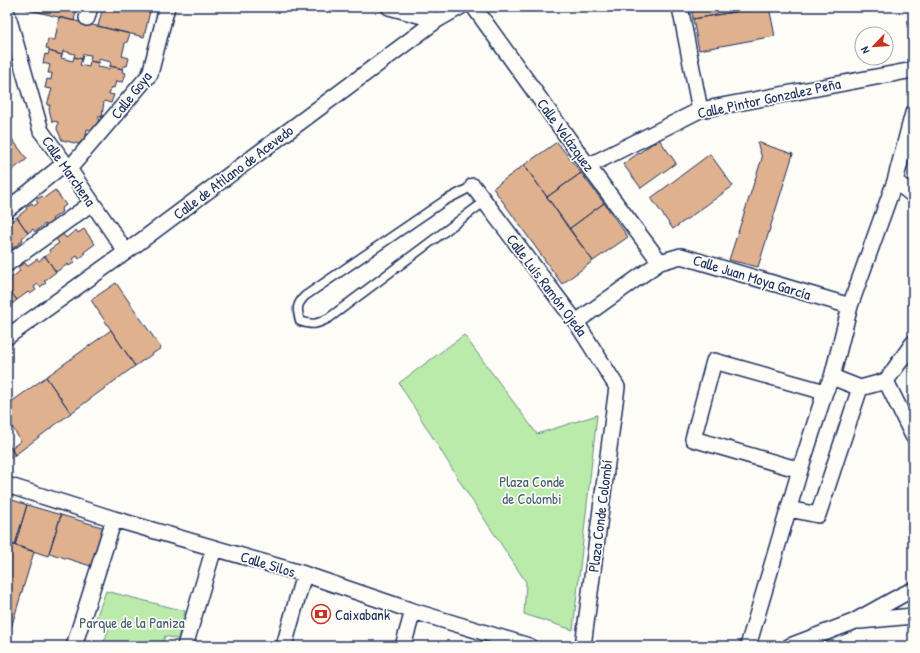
<svg xmlns="http://www.w3.org/2000/svg" width="920" height="653" font-family="'Patrick Hand',sans-serif">
<style>
.green{fill:#baebab;stroke:#6a8d84}
.building{fill:#dfb18f;stroke:#1b2f5e}
.lines{fill:none;stroke-linecap:round;stroke-linejoin:round}
.lane-casing{stroke:#1b2f5e;stroke-width:11}
.street-casing{stroke:#1b2f5e;stroke-width:18}
.lane{stroke:#fdfcf7;stroke-width:8}
.street{stroke:#fdfcf7;stroke-width:15}
.labels{text-anchor:middle;dominant-baseline:central;stroke-width:3.5;stroke-linejoin:round;paint-order:stroke}
.street-label{font-size:15px;fill:#1b2f5e;stroke:#fdfcf7}
.park-label{font-size:15px;fill:#435e71;stroke:#fdfcf7}
.poi-label{font-size:15px;fill:#1b2f5e;stroke:#fdfcf7;text-anchor:start}
</style>
<rect width="100%" height="100%" fill="#fdfcf7"/>
<filter id="ink" filterUnits="userSpaceOnUse"><feTurbulence type="fractalNoise" baseFrequency=".025" numOctaves="2"/><feDisplacementMap in="SourceGraphic" scale="8" xChannelSelector="R" yChannelSelector="G"/><feConvolveMatrix kernelMatrix="1 2 1 2 8 2 1 2 1" color-interpolation-filters="sRGB"/></filter>
<g filter="url(#ink)">
<path class="green" d="M464,335L537,434L597,415L573,630L524,614L526,582L464,488L399,383Z
M106,591L185,611L178,639L165,636L162,646H103L109,627L95,621Z"/>
<path class="building" d="M26,7H77L74,21L26,9Z
M103,7H151L144,37L98,26Z
M691,7H763L693,19Z
M763,7H769L775,36L699,50L693,19Z
M59,17L130,34L127,42L125,43L122,56L129,58L127,66H123V69L110,66L111,62L99,59V63L90,61L91,55L83,54L82,59L74,57L75,54L63,51L62,55L49,51V49L46,48L48,39L55,40Z
M49,51L62,55L61,58L73,61L74,57L82,59L80,65L89,67L90,61L99,63L97,67L109,69L110,66L123,69L122,72L126,73L123,82L116,81L114,88L111,87L109,94L114,95L111,103L104,101L102,117L99,116L98,123L91,130L87,129L86,136L79,144L62,140L57,129L58,122L52,121L49,109L50,105H47L52,89L45,88L47,79L51,80L52,73H48L50,65L43,63L45,54L48,55Z
M7,132L27,159L12,170L7,164Z
M659,139L676,163L641,188L623,164Z
M557,142L581,173L547,197L524,165Z
M757,142L793,154L758,267L729,260L762,158Z
M710,154L733,186L673,229L651,198Z
M524,165L593,261L562,284L493,188Z
M581,173L604,203L569,229L547,197Z
M55,190L66,205L61,209L62,212L52,219L54,222L47,227L45,224L35,232L33,229L28,233L17,217L27,209L26,207L32,203L34,206L38,203L36,200L42,196L44,198Z
M604,203L628,237L593,261L569,229Z
M17,217L28,233L22,238L23,240L13,248L15,251L8,255L7,224Z
M84,229L95,244L84,252L85,254L79,259L77,256L73,259L75,262L69,266L68,264L56,272L45,256L50,253L49,250L59,243L56,239L63,234L66,238L76,230L78,233Z
M45,256L56,272L44,281L46,283L40,287L38,284L34,287L36,290L30,294L28,292L17,300L7,287V284L11,281L10,279L20,271L17,267L25,263L27,266L37,259L39,261Z
M116,283L161,348L135,366L91,300Z
M7,287L17,300L7,308Z
M111,330L135,366L71,413L46,377Z
M46,377L71,413L15,455L11,448L21,441L7,419V405Z
M7,441L15,455L7,460Z
M7,498L27,505L15,545L7,543Z
M27,505L61,515L48,556L15,545Z
M61,515L105,528L94,567L49,553Z
M7,543L34,552L7,641Z"/>
<g class="lines">
<g class="lane-casing">
<path id="lane" d="M473,186L444,201L305,296C296,305 297,309 300,321C313,326 317,324 329,318L484,202"/>
</g>
<g class="street-casing">
<path id="street" d="M389,7L437,20
M474,7L588,166L660,262
M680,7L700,110
M7,13L41,131L69,169L126,252
M87,18L90,7
M588,166L700,110L913,70
M69,169L150,74L167,7
M895,181L913,195
M473,186L576,322L617,387L583,646
M7,210L65,163
M7,264L92,203
M576,322L660,262L681,256L850,306
M7,337L126,252L437,20L460,7
M886,381L913,436
M860,388L886,381L913,343
M800,470L693,439L714,361L825,392
M7,485L114,519L304,574L413,611L529,646
M789,509L818,515L860,388L832,377
M860,621L913,616
M74,646L114,519
M185,646L214,548
M284,646L304,574
M403,646L413,611
M748,646L800,470L825,392L832,377L850,306L895,181L913,113
M790,646L853,622L902,595L913,590"/>
</g>
<use href="#lane" class="lane"/>
<use href="#street" class="street"/>
</g>
</g>
<defs>
<g id="bank-ring" transform="scale(1)"><circle r="9.5" fill="#fdfcf7" stroke="#c8321e" stroke-width="1.5"/><path d="M-6-4H6V4H-6ZM0-2.3a2.3 2.3 0 1 0 0 4.6a2.3 2.3 0 1 0 0-4.6Z" fill="#c8321e"/></g>
</defs>
<g fill-rule="evenodd">
<use href="#bank-ring" x="321" y="614"/>
</g>
<g class="labels">
<g class="street-label">
<text transform="translate(131 95) rotate(-52)">Calle Goya</text>
<text transform="translate(769 98) rotate(-12)">Calle Pintor Gonzalez Peña</text>
<text transform="translate(566 135) rotate(54)">Calle Velázquez</text>
<text transform="translate(69 171) rotate(55)">Calle Marchena</text>
<text transform="translate(233 172) rotate(-37)">Calle de Atilano de Acevedo</text>
<text transform="translate(752 277) rotate(17)">Calle Juan Moya García</text>
<text transform="translate(547 285) rotate(53)">Calle Luís Ramón Ojeda</text>
<text transform="translate(600 516) rotate(-83)">Plaza Conde Colombí</text>
<text transform="translate(268 564) rotate(17)">Calle Silos</text>
</g>
<g class="park-label">
<text x="532" y="481">Plaza Conde<tspan x="532" dy="17">de Colombi</tspan></text>
<text x="132" y="622">Parque de la Paniza</text>
</g>
<g class="poi-label">
<text x="335" y="614">Caixabank</text>
</g>
</g>
<rect width="920" height="653" fill="none" stroke="#fdfcf7" stroke-width="24"/>
<rect x="12" y="12" width="896" height="629" fill="none" stroke="#1b2f5e" stroke-width="1.5" filter="url(#ink)"/>
<g transform="translate(874 46) rotate(245)"><circle r="19" fill="#fdfcf7" stroke="#a3aaba"/>
<path d="M0-3L7 15L0 10L-7 15Z" fill="#c8321e"/>
<text y="-6" font-size="11" font-weight="bold" text-anchor="middle" fill="#1b2f5e">N</text>
</g>
</svg>
